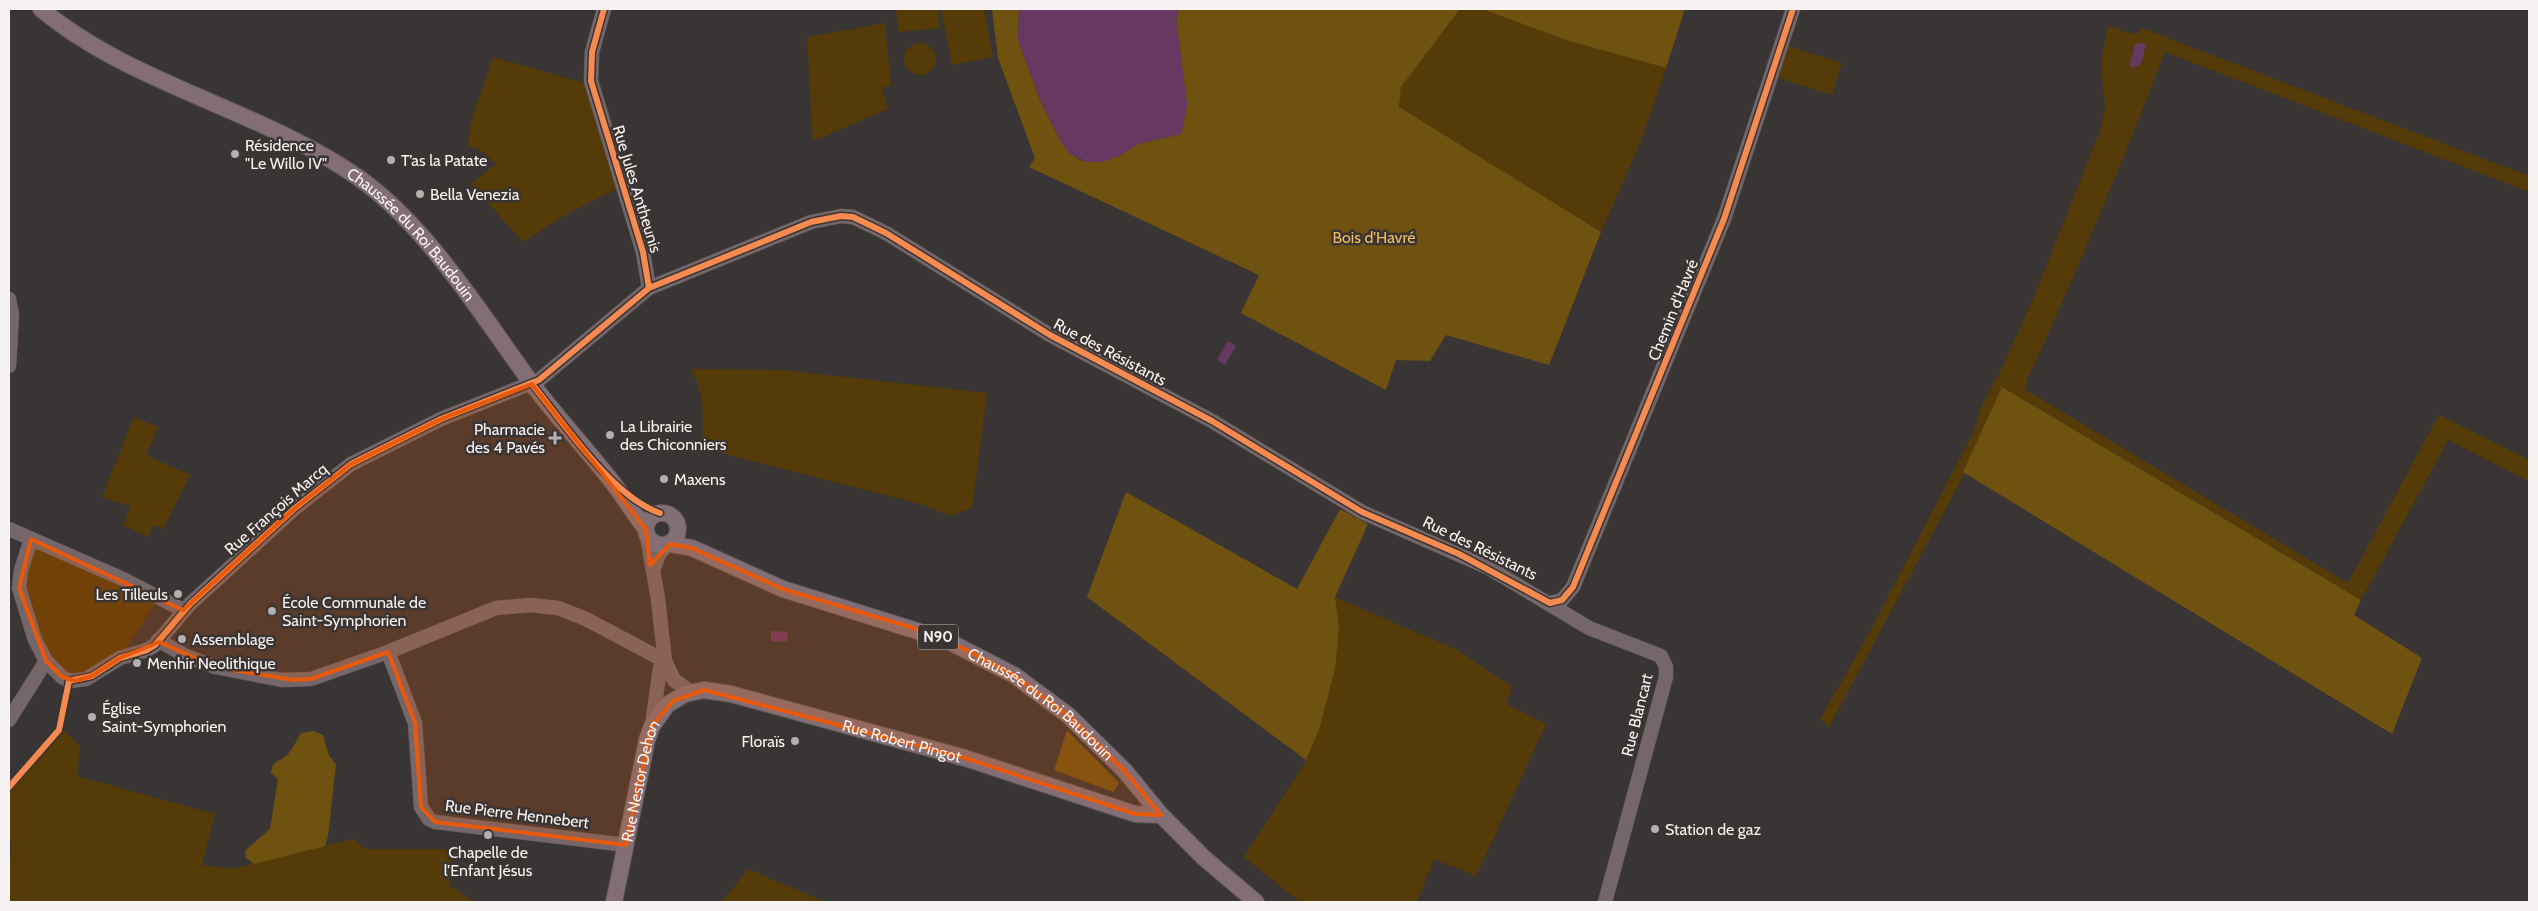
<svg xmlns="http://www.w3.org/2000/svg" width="2538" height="911" font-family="Cabin,sans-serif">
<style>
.green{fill:#543b07}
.forest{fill:#705210}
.water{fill:#673861}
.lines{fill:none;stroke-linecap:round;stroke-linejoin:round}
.minor-casing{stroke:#575453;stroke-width:15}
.major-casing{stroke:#575453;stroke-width:18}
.minor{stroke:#75666a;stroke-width:14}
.major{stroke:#826e74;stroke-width:16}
.cycleway-casing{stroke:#3a3433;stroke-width:9}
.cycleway{stroke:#f68b52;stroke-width:6}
.marked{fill:#e8590c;fill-opacity:0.2;stroke:#e8590c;stroke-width:4;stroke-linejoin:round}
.poi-dot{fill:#b4b0b0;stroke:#3a3433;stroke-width:2}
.labels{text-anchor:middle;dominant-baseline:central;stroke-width:5;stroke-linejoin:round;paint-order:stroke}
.shield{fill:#3a3433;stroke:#bebab9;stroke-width:1}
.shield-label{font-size:15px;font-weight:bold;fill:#f7f3f2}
.poi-label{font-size:16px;fill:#f7f3f2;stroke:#3a3433;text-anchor:start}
.street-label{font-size:16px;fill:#f7f3f2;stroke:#3a3433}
.park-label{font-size:16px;fill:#f1bd61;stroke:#3a3433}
</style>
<rect width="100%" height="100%" fill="#393534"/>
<path class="green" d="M896,9H938L940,28L898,32Z
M941,9H984L993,57L952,65Z
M1460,9H1482L1563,39L1666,68L1640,143L1601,232L1399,107L1401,87Z
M885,23L891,85L882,88L888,109L813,141L807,37Z
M2108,25L2125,32L2138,34L2140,29L2147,30L2529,176V192L2165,52C2122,163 2077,272 2027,380L2026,390L2348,583L2439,415L2529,460V481L2448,440L2361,600L2002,387L1958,486L1829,727L1820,719L1865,641L1974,431L1981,408L2004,364L2034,297L2100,131L2105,108L2101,63Z
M904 59a16 16 0 1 1 32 0a16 16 0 1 1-32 0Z
M1782,44L1842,63L1832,95L1772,76Z
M493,57L585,83L622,186L567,214L523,242L471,184L496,164C488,156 480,147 468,146L470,125Z
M691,369L783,370L987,393L972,508L949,516L924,505L702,448C703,417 706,397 691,369Z
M134,417L158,427L146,455L190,475L163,529L154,525L148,537L123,525L131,507L102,497Z
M38,548L159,597L120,658L75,681L35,640L21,570L31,552Z
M1335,597L1457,650L1512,687L1506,704L1546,724L1476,876L1434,859L1417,902H1300L1244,857L1306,761L1319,730L1335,669L1339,629Z
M62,729L80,746L77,776L215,814L202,865L232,869L353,839L365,849H451L450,886L475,902H9V866L12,847L9,837V787Z
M748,869L826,902H722Z"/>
<path class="forest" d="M992,9H1019L1018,40L1040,100L1061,142L1078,159L1087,162H1102L1119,156L1138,144L1181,134L1187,104L1176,20L1179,9H1460L1401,87L1399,107L1601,232L1549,365L1446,335L1430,361L1396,360L1386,390L1241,313L1259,275L1029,167L1035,158L998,58Z
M1482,9H1685L1666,68L1563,39Z
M2002,387L2361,600L2354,615L2422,658L2392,734L1963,472Z
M1126,492L1297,589L1340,509L1368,524L1335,597L1339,629L1335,669L1319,730L1306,760L1087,597Z
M1067,730L1119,783L1113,792L1054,770Z
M313,731L323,735L329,756L336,764L328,836L325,846L254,864L246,858L245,851L270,829L278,779L271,773C272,761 279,762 287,755C292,750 297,740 301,733Z"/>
<path class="water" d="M1019,9H1179L1176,20L1187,104L1181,134L1138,144L1119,156L1102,162H1087L1070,154L1061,142L1040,100L1018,40Z
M2140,43L2146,44L2141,64L2132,68L2130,65L2135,44Z
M1228,341L1236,346L1225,365L1217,360Z
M771,631L788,632L787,642L771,641Z"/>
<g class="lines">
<g class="minor-casing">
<path id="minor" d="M604,9L592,52L591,81L643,252L649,288
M9,299L12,314L9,366
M9,529L123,579L183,610
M647,536L658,599L665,661L674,680L691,692
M31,539L21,570L19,588L35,640L46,661L62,677L69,681L86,679L120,658L147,650L155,645L190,604L295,508L351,464L441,419L539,380L649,288L811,222L841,216L853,217L886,233L1050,335L1212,421L1362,512L1489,568L1589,628L1661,656L1666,667V677L1605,902
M653,570L659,554L667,545
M1550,603L1562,600L1573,587L1724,219L1793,9
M158,640L186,656L215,667L282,680L311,679L388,652L496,608L530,605L558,608L586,619L665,661
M388,652L415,723L421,807L429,819L435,822L626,845
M9,720L46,661
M652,726L660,668L665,661"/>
</g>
<g class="major-casing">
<g id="major">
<path id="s1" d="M41,9C134,86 260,109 359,178C429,228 480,313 530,381C555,415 584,446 610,479C623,495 633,513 646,529"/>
<circle cx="662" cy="529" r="16"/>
<path id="s2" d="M670,544L692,548L783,589L946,640L1014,675L1068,715L1125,771L1161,815L1204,858L1256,902"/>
<path id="s3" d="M614,902L647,740L652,726L667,705L685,694L704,690L731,694L965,758L1135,814L1161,815"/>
</g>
</g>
<use href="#minor" class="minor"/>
<use href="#major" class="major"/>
<g class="cycleway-casing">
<path id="cycleway" d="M604,9L592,52L591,81L643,252L649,288
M532,384C563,422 613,498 660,513
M9,787L59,730L69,681L92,676L120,658L147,650L155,645L190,604L295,508L351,464L441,419L539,380L649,288L811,222L841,216L853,217L886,233L1050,335L1212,421L1362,512L1459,554L1550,603L1562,600L1573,587L1724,219L1793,9"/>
</g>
<use href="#cycleway" class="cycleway"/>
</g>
<path class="marked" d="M532,384L646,529L650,565L670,544L692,548L783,589L920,630L969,651L1014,675L1068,715L1125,771L1161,815L1135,814L965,758L704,690L673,701L652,726L626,845L435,822L421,807L415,723L388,652L311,679L293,680L215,667L159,642L120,658L92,676L75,681L62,677L46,661L19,588L31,539L183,610L295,508L351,464L441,419Z"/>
<g class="poi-dot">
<circle cx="235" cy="154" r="5"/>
<circle cx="391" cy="160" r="5"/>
<circle cx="420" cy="194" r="5"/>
<circle cx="610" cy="435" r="5"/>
<path d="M552.5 430.5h5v5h5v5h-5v5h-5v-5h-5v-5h5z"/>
<circle cx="664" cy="479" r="5"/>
<circle cx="178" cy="594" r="5"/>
<circle cx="272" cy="611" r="5"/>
<circle cx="182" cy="639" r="5"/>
<circle cx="137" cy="663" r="5"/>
<circle cx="92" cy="717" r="5"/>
<circle cx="795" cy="741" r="5"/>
<circle cx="1655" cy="829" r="5"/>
<circle cx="488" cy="835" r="5"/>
</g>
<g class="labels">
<rect class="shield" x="918" y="624.5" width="40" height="25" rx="4"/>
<g class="shield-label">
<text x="938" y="637">N90</text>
</g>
<g class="poi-label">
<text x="245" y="145">Résidence<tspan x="245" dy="18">"Le Willo IV"</tspan></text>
<text x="401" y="160">T’as la Patate</text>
<text x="430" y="194">Bella Venezia</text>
<text x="620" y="426">La Librairie<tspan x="620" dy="18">des Chiconniers</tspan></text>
<text x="545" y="429" text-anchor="end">Pharmacie<tspan x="545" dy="18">des 4 Pavés</tspan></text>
<text x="674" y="479">Maxens</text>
<text x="168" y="594" text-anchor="end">Les Tilleuls</text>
<text x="282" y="602">École Communale de<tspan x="282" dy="18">Saint-Symphorien</tspan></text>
<text x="192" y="639">Assemblage</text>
<text x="147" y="663">Menhir Neolithique</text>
<text x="102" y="708">Église<tspan x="102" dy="18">Saint-Symphorien</tspan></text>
<text x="785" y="741" text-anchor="end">Floraïs</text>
<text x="1665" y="829">Station de gaz</text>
<text x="488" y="852" text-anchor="middle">Chapelle de<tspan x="488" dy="18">l’Enfant Jésus</tspan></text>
</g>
<g class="street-label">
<text transform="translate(637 189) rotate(73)">Rue Jules Antheunis</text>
<text stroke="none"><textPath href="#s1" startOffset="438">Chaussée du Roi Baudouin</textPath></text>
<text transform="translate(1673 310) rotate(-68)">Chemin d'Havré</text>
<text transform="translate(1110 352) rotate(28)">Rue des Résistants</text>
<text transform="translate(276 509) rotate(-41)">Rue François Marcq</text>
<text transform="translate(1480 548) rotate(26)">Rue des Résistants</text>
<text stroke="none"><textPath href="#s2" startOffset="408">Chaussée du Roi Baudouin</textPath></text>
<text transform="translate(1637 715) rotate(-76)">Rue Blancart</text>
<text stroke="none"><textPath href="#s3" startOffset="451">Rue Robert Pingot</textPath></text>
<text stroke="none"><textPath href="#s3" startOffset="124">Rue Nestor Dehon</textPath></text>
<text transform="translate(517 814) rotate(7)">Rue Pierre Hennebert</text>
</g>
<g class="park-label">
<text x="1374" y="237">Bois d'Havré</text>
</g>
</g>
<rect width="2538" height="911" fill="none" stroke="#f7f3f2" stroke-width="20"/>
</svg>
